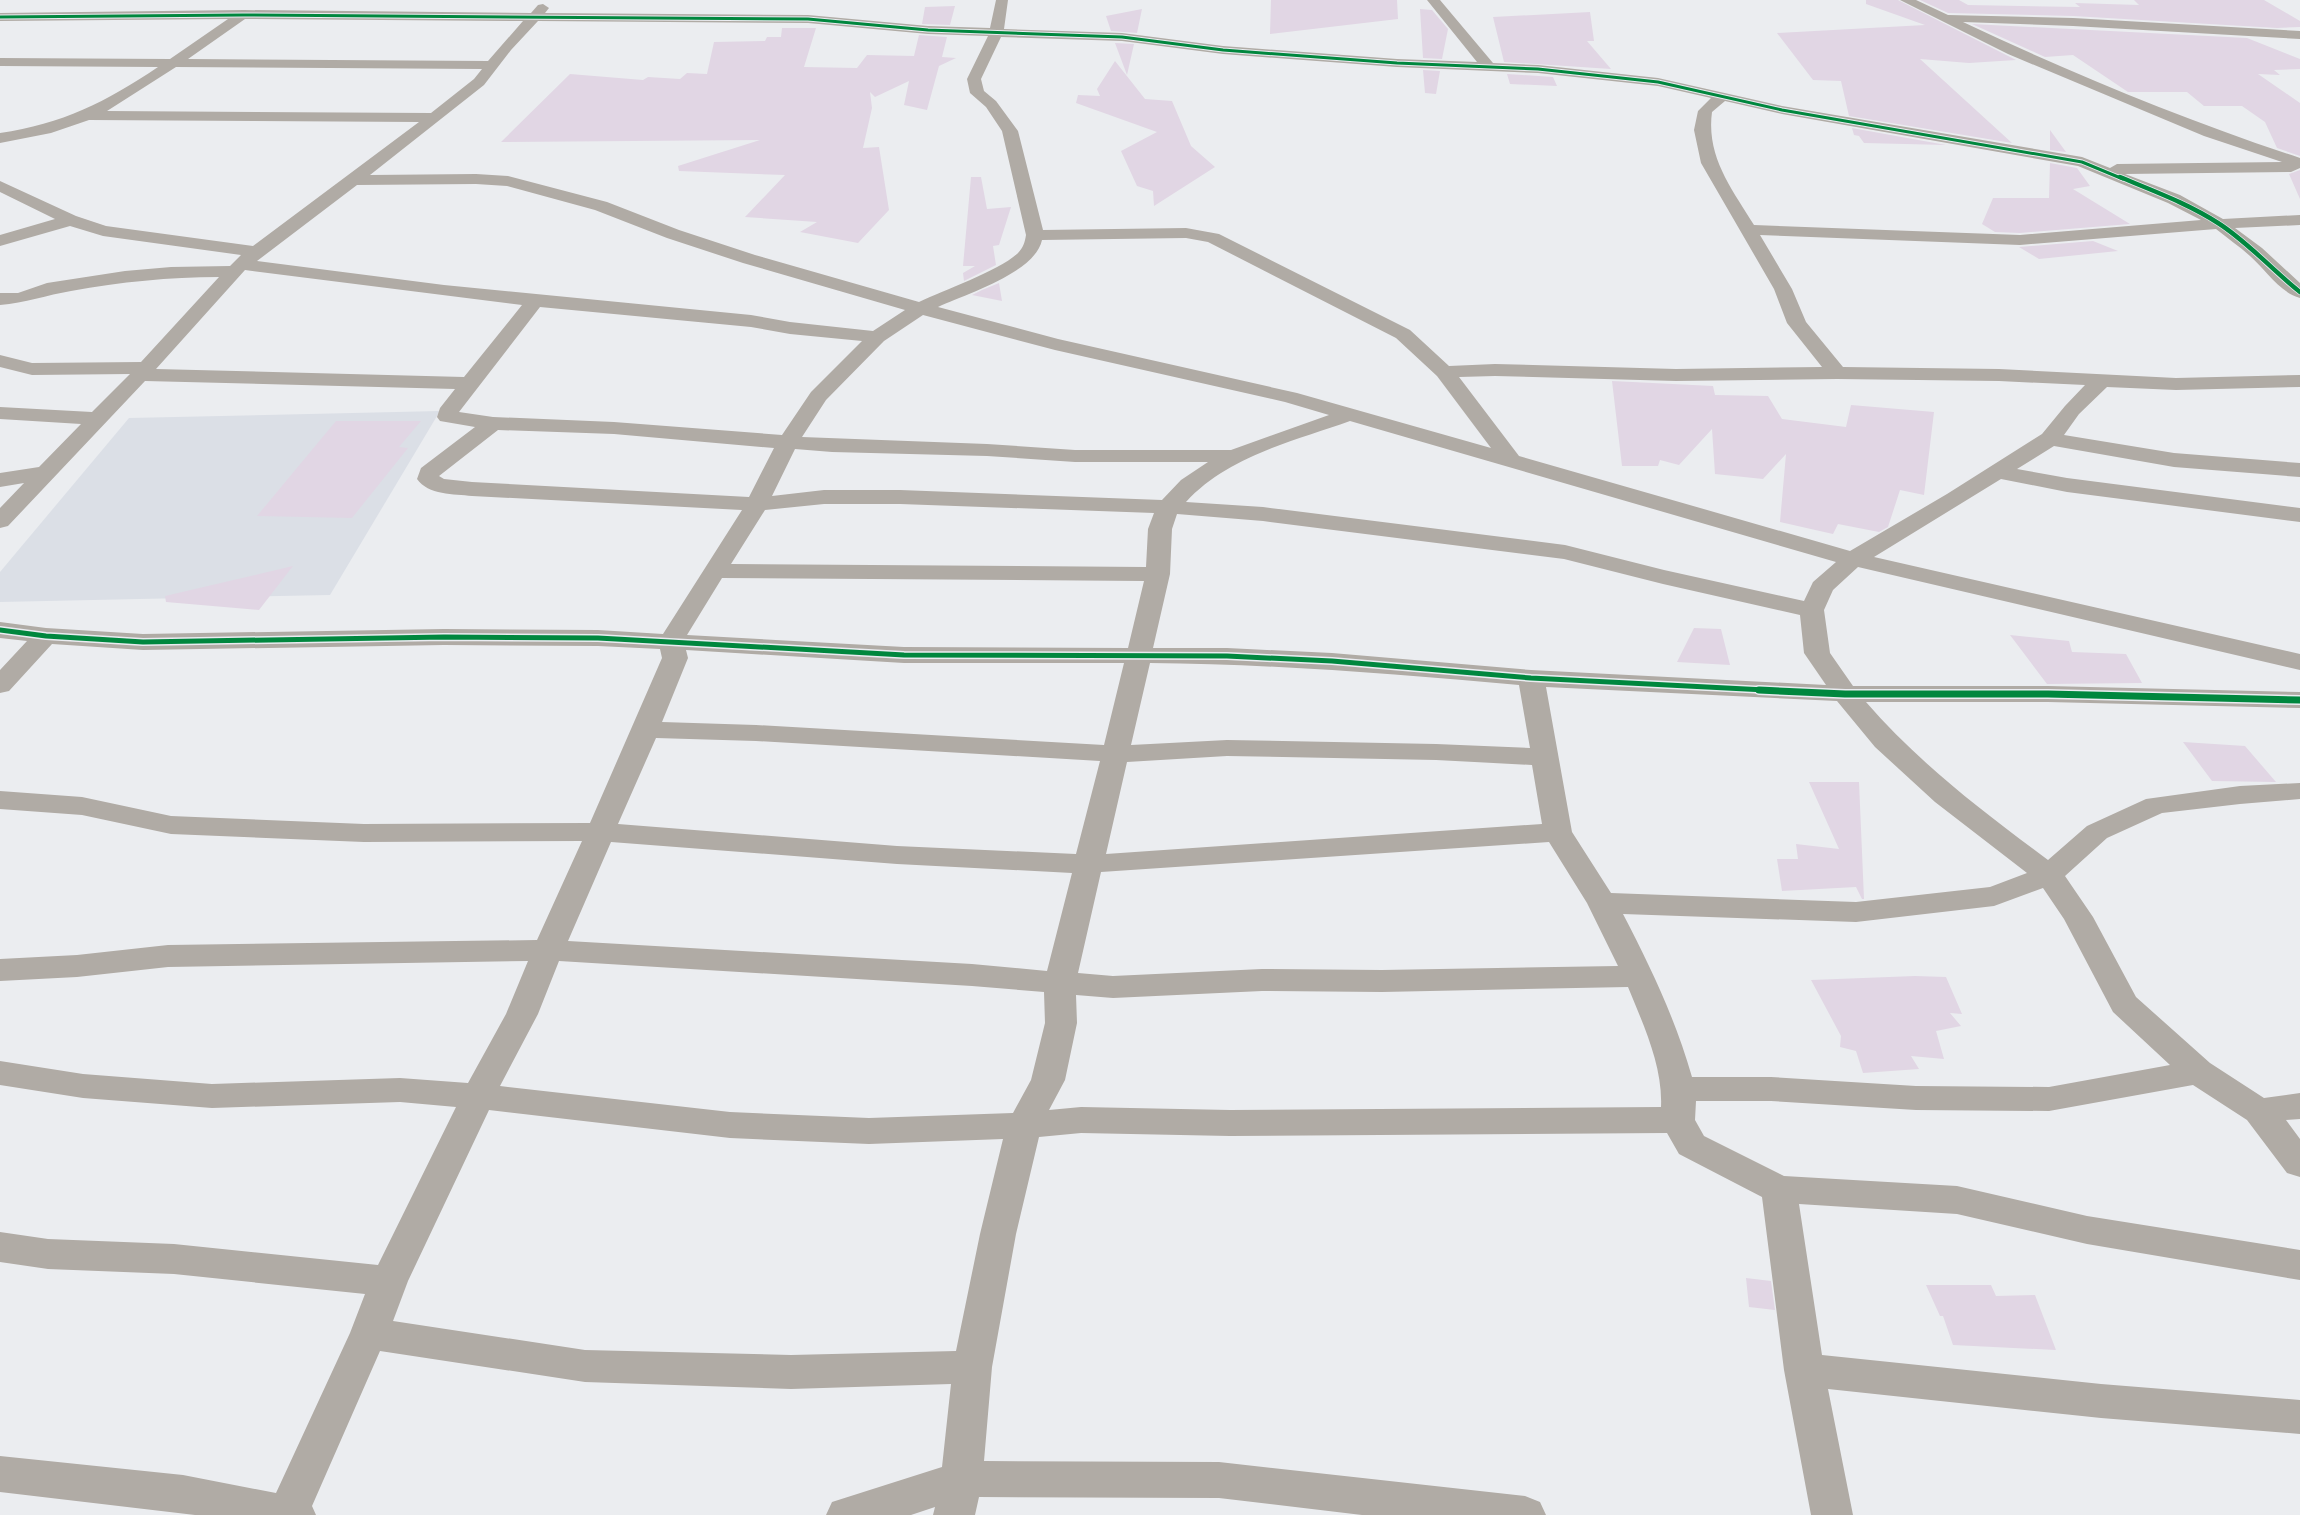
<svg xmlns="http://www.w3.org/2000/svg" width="2300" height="1515" font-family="Montserrat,sans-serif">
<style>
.built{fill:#dbdfe6}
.building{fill:#e1d6e4}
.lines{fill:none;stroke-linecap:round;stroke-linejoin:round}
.street{fill:#b0aba5;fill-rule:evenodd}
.cycleway-far3-casing{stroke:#eaecf1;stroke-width:5}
.cycleway-far2-casing{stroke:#eaecf1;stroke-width:6}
.cycleway-far1-casing{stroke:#eaecf1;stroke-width:8}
.cycleway-casing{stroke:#eaecf1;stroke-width:10}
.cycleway-far3{stroke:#00873e;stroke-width:3}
.cycleway-far2{stroke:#00873e;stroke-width:4.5}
.cycleway-far1{stroke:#00873e;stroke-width:5}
.cycleway{stroke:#00873e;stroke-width:7}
</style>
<rect width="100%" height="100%" fill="#ebedf0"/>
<path class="built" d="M440,411L330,595L0,602V572L129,418Z"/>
<path class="building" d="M1271,0H1397L1398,19L1270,34Z
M1866,0H1898L2016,60L1969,63L1920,59L2012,143L1849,116L1841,81L1813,80L1777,33L1925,25L1866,4Z
M1920,0H1959L1968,5L2080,7L2075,3L2139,5L2134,0H2264L2300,21V27L2277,28L2073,16L1948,13Z
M955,6L950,25L922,24L925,7Z
M1142,9L1137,33L1111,31L1106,16Z
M1420,9L1432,10L1448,29L1442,59L1423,58Z
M1590,12L1594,41H1587L1611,69L1504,62L1493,17Z
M1972,24L2247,38L2300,59V69L2274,70L2280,75L2258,74L2300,103V156L2277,148L2265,122L2242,106H2204L2187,92H2128L2073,55L2045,57Z
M782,28H816L804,67L857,68L867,55L914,56L919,35L947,37L942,57L956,58L939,66L927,110L904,105L909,81L875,97L870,92L872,108L863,148L879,147L889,210L858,243L800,232L817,222L745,217L785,175L679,171L678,166L760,140L501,142L570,74L643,80L648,77L680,79L687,73L707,74L714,42L765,41L767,37H781Z
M1115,43L1134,44L1127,75Z
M1115,61L1145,99L1172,101L1191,146L1215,167L1154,206L1153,191L1137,186L1121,151L1157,132L1076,103L1078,95L1100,96L1097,89Z
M1423,70L1440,71L1436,94L1425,93Z
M1507,74L1553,77L1557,86L1510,84Z
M1852,128L1946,145L1864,143L1859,136L1854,135Z
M2050,130L2066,152L2050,150Z
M2050,163L2077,168L2090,186L2073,189L2130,224L2020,233L1995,232L1982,224L1993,198H2049Z
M2300,170V199L2289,174Z
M971,177H981L987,209L1011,207L999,245L993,246L996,265L964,281L963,273L975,266H963Z
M2093,241L2118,251L2039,259L2019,247Z
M999,283L1002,301L972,295L982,290Z
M1612,381L1713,386L1715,395L1768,396L1782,419L1846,427L1851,405L1934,412L1924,495L1900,490L1888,527L1879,532L1838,524L1833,534L1780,522L1786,454L1763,479L1715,474L1712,429L1679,465L1660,460L1658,466H1622Z
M336,421H421L399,447L408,448L352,518L257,516Z
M293,566L259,610L166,602L165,596Z
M1694,628L1721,629L1730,665L1677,662Z
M2010,635L2069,641L2072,652L2126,654L2142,683L2047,684Z
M2183,742L2245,746L2276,782L2212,781Z
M1809,782H1859L1864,899H1862L1856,887L1782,891L1777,859H1798L1796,844L1839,849Z
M1915,976L1946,977L1962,1014L1950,1013L1961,1026L1936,1031L1944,1059L1911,1056L1919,1069L1863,1073L1856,1051L1840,1047L1841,1036L1811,980Z
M1746,1278L1771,1281L1775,1310L1749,1307Z
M1926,1285H1991L1996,1296L2035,1295L2056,1350L1953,1345L1943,1316H1940Z"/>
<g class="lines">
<path class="street" d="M996,0H1008L1004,29L1122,33L1223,46L1397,59L1477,62L1427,0H1440L1493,63L1538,65L1658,78L1782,106L2082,157L2110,168L2117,164L2282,162L2204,136L2008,54L1900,0H1916L1948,15L2073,18L2300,31V39L2073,26L1963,22C2073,74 2185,120 2300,158V168L2291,172L2125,174L2180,195L2223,219L2300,215V225L2235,228L2262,248L2300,283V298C2279,292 2265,269 2250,256C2239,246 2227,238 2216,229L2020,245L1760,235L1792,289L1806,322L1843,367L1999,369L2176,378L2300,375V387L2176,390L2107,387L2079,414L2064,435L2174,453L2300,463V477L2174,467L2054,446L2017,469L2067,478L2300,508V522L2067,492L2001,479L1874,557L2300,654V670L1858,567L1833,590L1824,610L1830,653L1853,686H2048L2300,692V708L2048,702H1866C1920,764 1982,811 2048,860L2087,826L2146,799L2240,786L2300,783V799L2240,804L2162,813L2107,838L2065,876L2093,917L2136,997L2210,1063L2264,1098L2300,1093V1119L2286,1120L2300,1139V1177L2287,1173L2247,1120L2193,1085L2049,1111L1916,1110L1771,1101H1696L1695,1120L1704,1136L1784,1176L1957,1186L2087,1216L2300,1250V1280L2087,1244L1957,1214L1799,1204L1822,1355L2101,1384L2300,1400V1434L2101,1418L1828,1389L1853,1515H1811L1784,1370L1762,1197L1679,1154L1667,1133L1230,1136L1081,1133L1039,1137L1016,1234L992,1367L984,1461L1219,1462L1525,1496L1540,1502L1546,1515H1362L1219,1498L979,1497L975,1515H933L935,1507L911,1515H826L832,1502L942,1467L951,1384L791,1389L585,1382L380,1351L312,1506L316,1515H195L0,1492V1456L183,1475L276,1493L350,1333L365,1294L174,1274L48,1269L0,1262V1232L48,1239L174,1244L378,1265L456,1107L400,1102L212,1108L83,1098L0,1085V1061L83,1074L212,1084L400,1078L468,1083L506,1014L528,961L168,967L77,977L0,981V959L77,955L168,945L537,940L582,841L364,842L171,834L82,815L0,809V791L82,797L171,816L364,824L590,823L662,658L660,649L598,646L444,645L143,650L52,644L9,691L0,693V670L27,641L0,638V622L46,628L143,634L444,629L598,630L663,634L742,510L472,496C454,494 428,495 417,479L421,468L475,427L440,421L437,417L440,408L455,389L145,381L8,526L0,528V508L24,483L0,487V473L39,467L81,424L0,419V407L92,412L130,374L32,375L0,367V355L32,363L141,362L219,277C169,277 121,282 71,291C47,295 25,303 0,305V293H18L47,283L125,271L171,267L230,266L241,255L103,236L70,226L0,246V235L55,219L0,192V181L76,216L106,226L253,246L419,122L89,120L51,133L0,143V133C62,124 106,102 158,67L0,66V58L170,59L228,19L0,21V13L244,10L531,13L538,5L543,4L549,8L545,13L808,15L928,26L990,28ZM245,19L523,21L488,61L188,59ZM538,21L808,23L928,34L988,36L967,79L970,93L986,107L1002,131L1026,235C1025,242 1023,248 1018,253C999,271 944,290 919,302L755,255L679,230L607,202L508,176L476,174L370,175L484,85L511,50ZM1001,37L1122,41L1223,54L1397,67L1538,73L1658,86L1711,98L1698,111L1694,130L1701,163L1774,289L1787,323L1822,367L1676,369L1495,364L1449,366L1410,330L1219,234L1186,228L1043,230L1018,131L996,101L984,91L981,79ZM176,67L482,69L474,79L431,113L107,111ZM1725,101L1782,114L2078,166L2168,203L2201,220L2020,235L1754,225C1732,189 1706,157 1712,112ZM476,184L507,186L595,210L667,238L743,263L905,310L873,331L790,322L751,315L444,285L257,261L357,185ZM1186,238L1208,242L1396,338L1437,376L1491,448L1297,393L1058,339L938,307C966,294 1035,273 1042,240ZM245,270L522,305L464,377L156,369ZM540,307L751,327L790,334L862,341L811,392L782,435L614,422L493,417L459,412ZM923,315L1055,350L1285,402L1329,415L1231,450H1075L987,444L802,437L826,400L884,341ZM1495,376L1676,381L1837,379L1999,381L2085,385L2065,406L2042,434L1947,494L1850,551L1519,456L1459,377ZM1350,421L1836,562L1813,582L1804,601L1664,570L1565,545L1263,507L1186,502C1228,456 1294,441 1350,421ZM498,430L614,434L774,448L749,497L472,482L444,479L439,476ZM795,449L832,452L987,456L1075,462H1208L1181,480L1162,500L900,490H824L772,496ZM824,504H900L1154,513L1148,529L1146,567L731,564L765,510ZM1177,514L1263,521L1564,559L1663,584L1800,615L1804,653L1826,685L1531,670L1332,653L1227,648H1153L1170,574L1172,529ZM722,578L1144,581L1128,648L904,647L687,635ZM686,650L904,663H1124L1104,745L756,725L662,722L688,658ZM1150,663C1274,664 1396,674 1519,685L1530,748L1436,744L1227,740L1131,745ZM1546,687L1837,701L1875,747L1935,802L2027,873L1990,887L1856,902L1611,893L1572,832ZM656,738L756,741L1100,761L1076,854L897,846L618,824ZM1227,756L1436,760L1532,765L1542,824L1106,854L1127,762ZM611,842L897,864L1072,873L1047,971L972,964L568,941ZM1549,842L1587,903L1618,966L1382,970L1262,969L1113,976L1078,973L1101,872ZM2043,888L2064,919L2113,1012L2170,1065L2049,1087L1916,1086L1771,1077H1692C1675,1018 1651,968 1623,914L1856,922L1994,906ZM559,961L972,986L1044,992L1045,1023L1031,1080L1013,1113L869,1118L730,1112L500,1086L538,1014ZM1628,987C1643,1024 1663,1066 1661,1107L1230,1110L1081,1107L1049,1110L1065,1080L1077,1023L1076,995L1113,998L1262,991L1382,992ZM489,1110L730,1138L869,1144L1003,1139L980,1234L956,1351L791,1355L585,1350L393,1321L408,1281Z"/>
<g class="cycleway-far3-casing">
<path id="cycleway-far3" d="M0,17L243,15L808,19L928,30L1122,37L1223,50L1397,63L1538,69L1658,82L1782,110L2082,162L2123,179"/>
</g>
<g class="cycleway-far2-casing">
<path id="cycleway-far2" d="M2120,177C2153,191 2187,203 2218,223C2248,242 2272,270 2300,292"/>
</g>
<g class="cycleway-far1-casing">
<path id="cycleway-far1" d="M0,630L46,636L143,642L444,637L598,638L904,655L1227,656L1332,661L1531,678L1784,691"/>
</g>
<g class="cycleway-casing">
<path id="cycleway" d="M1759,690L1845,694H2048L2300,700"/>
</g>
<use href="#cycleway-far3" class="cycleway-far3"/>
<use href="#cycleway-far2" class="cycleway-far2"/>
<use href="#cycleway-far1" class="cycleway-far1"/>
<use href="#cycleway" class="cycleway"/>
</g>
</svg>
